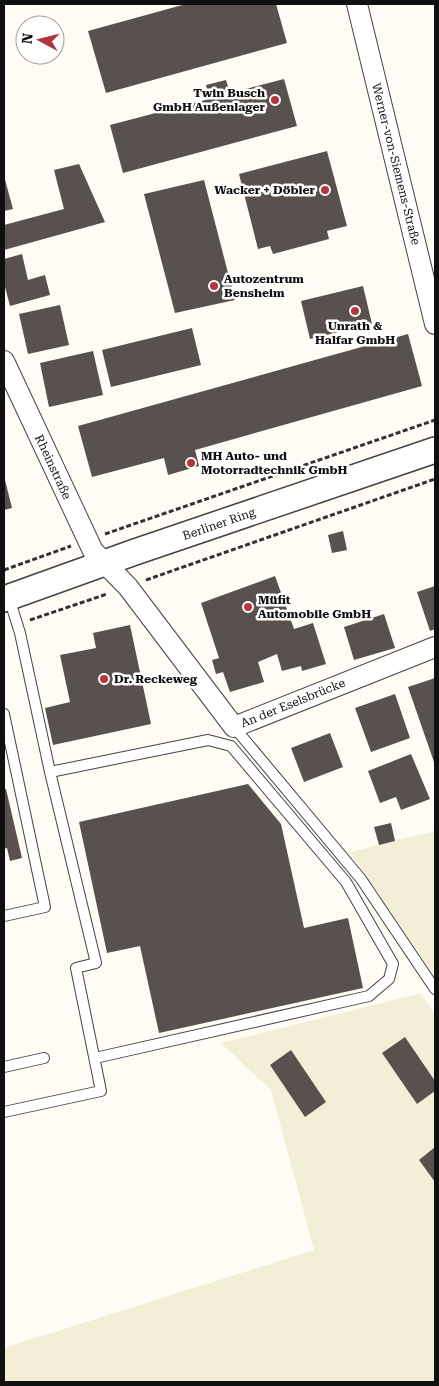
<svg xmlns="http://www.w3.org/2000/svg" width="439" height="1386" font-family="'Roboto Serif',serif">
<style>
.farmland{fill:#f2efd6}
.building{fill:#58514d}
.lines{fill:none;stroke-linecap:round;stroke-linejoin:round}
.service-casing{stroke:#434343;stroke-width:12}
.minor-casing{stroke:#434343;stroke-width:22}
.tertiary-casing{stroke:#434343;stroke-width:28}
.path{stroke:#323232;stroke-width:3;stroke-dasharray:5 2.5;stroke-linecap:butt}
.service{stroke:#fff;stroke-width:10}
.minor{stroke:#fff;stroke-width:20}
.tertiary{stroke:#fff;stroke-width:25}
.poi-dot{fill:#b33540;stroke:#fff;stroke-width:2}
.labels{text-anchor:middle;dominant-baseline:central;stroke-width:5;stroke-linejoin:round;paint-order:stroke}
.poi-label{font-size:12px;font-weight:bold;fill:#101010;stroke:#fff;text-anchor:start}
.street-label{font-size:12px;fill:#101010;stroke:#fff}
</style>
<rect width="100%" height="100%" fill="#fefcf4"/>
<path class="farmland" d="M435,831V977L350,852Z
M421,993L435,1014V1382H4V1348L314,1250L271,1090L221,1043Z"/>
<path class="building" d="M186,4H276L287,43L106,93L88,31Z
M284,79L297,126L123,173L110,125L209,99L206,85L226,80L230,93Z
M327,151L347,226L327,231L329,239L273,254L270,246L258,249L239,174Z
M79,164L105,222L4,250V225L64,209L54,170Z
M4,176L13,209L4,211Z
M204,180L235,300L175,313L144,194Z
M22,254L28,280L45,275L50,295L10,306L4,283V259Z
M363,286L372,324L310,339L301,301Z
M60,305L69,345L28,354L19,314Z
M192,328L201,365L111,387L102,350Z
M408,334L422,386L195,450L199,466L168,475L164,458L92,477L78,426Z
M93,351L103,395L49,407L40,363Z
M4,476L12,508L4,510Z
M343,531L347,550L332,553L328,535Z
M275,576L294,629L313,623L326,664L302,671L301,666L282,671L277,654L258,662L264,682L230,692L223,672L216,674L212,660L219,658L201,603Z
M435,586V629L430,631L417,592Z
M384,614L395,648L354,660L344,627Z
M130,625L151,724L53,745L45,708L70,702L60,655L96,648L93,633Z
M435,678V765L408,687Z
M395,694L410,738L371,752L355,708Z
M330,733L343,767L304,782L291,748Z
M411,754L430,799L401,810L396,797L380,803L368,771Z
M248,784L281,824L304,928L348,918L363,988L159,1033L140,946L107,953L79,822Z
M4,789H6L22,858L10,861L7,848L4,849Z
M391,823L395,841L379,845L374,827Z
M405,1037L435,1081V1091L417,1104L382,1053Z
M291,1050L326,1102L305,1117L270,1065Z
M435,1147V1182L419,1160Z"/>
<g class="lines">
<g class="service-casing">
<path id="service" d="M9,598L20,633L50,772
M4,714L45,907L4,916
M234,727L361,879L435,989
M4,1067L44,1058
M4,1112L101,1091L76,968L96,963L50,772L208,740L231,746L346,882L393,964L389,979L369,996L95,1058"/>
</g>
<g class="minor-casing">
<path id="minor" d="M357,4L435,324
M4,361L93,551L128,587L234,727L435,647"/>
</g>
<g class="tertiary-casing">
<path id="tertiary" d="M4,599L135,552L435,450"/>
</g>
<path class="path" d="M105,534L435,420
M4,570L71,546
M146,580L435,479
M30,620L107,594"/>
<use href="#service" class="service"/>
<use href="#minor" class="minor"/>
<use href="#tertiary" class="tertiary"/>
</g>
<g class="poi-dot">
<circle cx="275" cy="100" r="5"/>
<circle cx="325" cy="190" r="5"/>
<circle cx="214" cy="286" r="5"/>
<circle cx="355" cy="311" r="5"/>
<circle cx="191" cy="463" r="5"/>
<circle cx="248" cy="607" r="5"/>
<circle cx="104" cy="679" r="5"/>
</g>
<g class="labels">
<g class="poi-label">
<text x="265" y="93" text-anchor="end">Twin Busch<tspan x="265" dy="14">GmbH Außenlager</tspan></text>
<text x="315" y="190" text-anchor="end">Wacker + Döbler</text>
<text x="224" y="279">Autozentrum<tspan x="224" dy="14">Bensheim</tspan></text>
<text x="355" y="326" text-anchor="middle">Unrath &amp;<tspan x="355" dy="14">Halfar GmbH</tspan></text>
<text x="201" y="456">MH Auto- und<tspan x="201" dy="14">Motorradtechnik GmbH</tspan></text>
<text x="258" y="600">Müfit<tspan x="258" dy="14">Automobile GmbH</tspan></text>
<text x="114" y="679">Dr. Reckeweg</text>
</g>
<g class="street-label">
<text transform="translate(396 164) rotate(76)">Werner-von-Siemens-Straße</text>
<text transform="translate(53 467) rotate(65)">Rheinstraße</text>
<text transform="translate(219 524) rotate(-19)">Berliner Ring</text>
<text transform="translate(293 703) rotate(-22)">An der Eselsbrücke</text>
</g>
</g>
<rect width="439" height="1386" fill="none" stroke="#101010" stroke-width="10"/>
<g transform="translate(40 40) rotate(277)"><circle r="24" fill="#ffffff" stroke="#9f9f9f"/>
<path d="M0-4L9 19L0 12L-9 19Z" fill="#b33540"/>
<text y="-8" font-size="14" font-weight="bold" text-anchor="middle" fill="#101010">N</text>
</g>
</svg>
